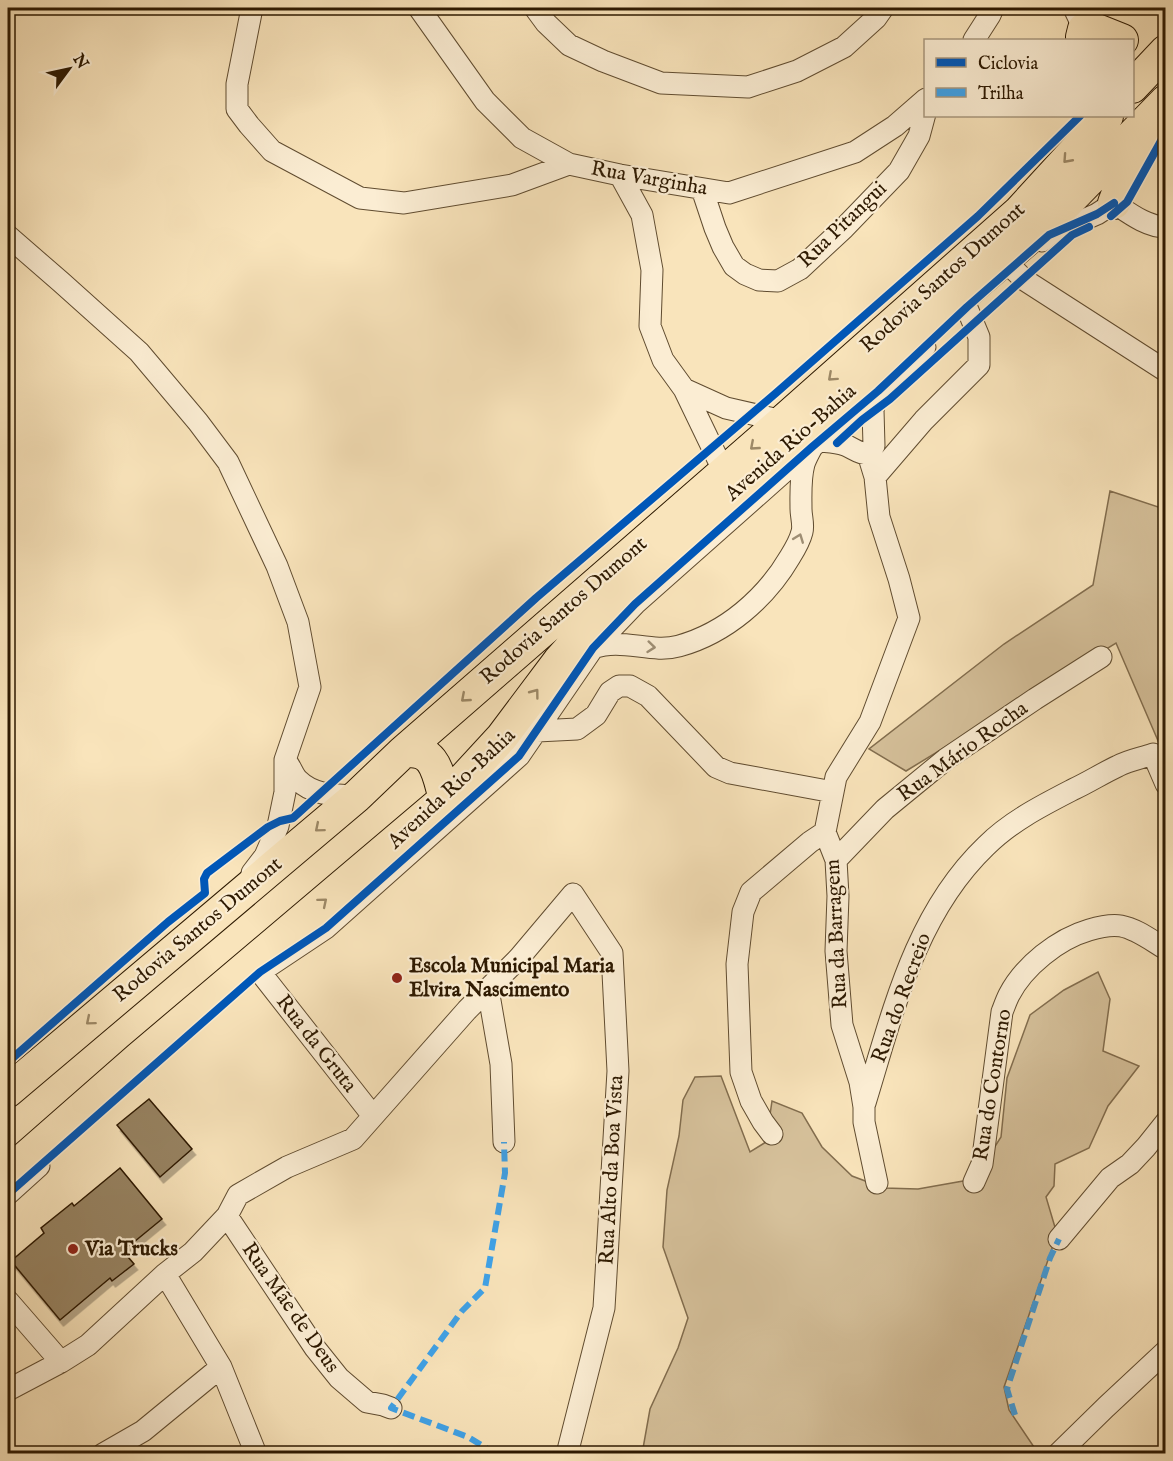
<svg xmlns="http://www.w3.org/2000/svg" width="1173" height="1461" font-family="'IM FELL English',serif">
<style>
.green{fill:#d6c19b;stroke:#826d4e;stroke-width:1.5}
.building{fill:#978362;stroke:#2d1901;stroke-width:1.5;filter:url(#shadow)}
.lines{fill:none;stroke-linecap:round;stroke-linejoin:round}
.minor-casing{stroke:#604c30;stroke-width:23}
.highway-casing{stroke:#2d1901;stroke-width:34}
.minor{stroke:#fbedd3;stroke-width:21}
.highway{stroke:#f9e4bb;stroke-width:32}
.quiet{stroke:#3ea2e9;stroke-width:6;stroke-dasharray:12 6;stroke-linecap:butt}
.cycleway-casing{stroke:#fbedd3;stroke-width:11}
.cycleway{stroke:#0057b8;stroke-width:8}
.oneway{stroke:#9d8967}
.oneway2{stroke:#9e8e74}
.poi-dot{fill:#8f2418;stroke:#fbedd3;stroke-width:2}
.labels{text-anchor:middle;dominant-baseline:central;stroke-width:4.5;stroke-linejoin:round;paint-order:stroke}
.street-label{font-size:21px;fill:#2d1901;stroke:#fbedd3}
.poi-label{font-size:21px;font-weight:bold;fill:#2d1901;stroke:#fbedd3;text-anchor:start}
</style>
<defs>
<filter id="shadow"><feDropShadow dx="3.5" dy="6" stdDeviation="0" flood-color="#0004"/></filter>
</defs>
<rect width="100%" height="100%" fill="#f9e4bb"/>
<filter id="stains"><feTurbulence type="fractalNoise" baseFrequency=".00333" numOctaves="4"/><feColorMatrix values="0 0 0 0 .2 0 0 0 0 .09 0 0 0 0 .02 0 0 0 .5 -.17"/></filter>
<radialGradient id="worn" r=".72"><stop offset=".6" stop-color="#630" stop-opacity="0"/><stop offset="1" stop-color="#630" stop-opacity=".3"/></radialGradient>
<path class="green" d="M1110,491L1161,508L1165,505V757L1116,643L906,771L869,749L1004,644L1093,585Z
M1098,972L1110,999L1103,1051L1139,1066L1108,1106L1089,1148L1055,1164L1054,1186L1046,1197L1057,1234L1004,1387L1009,1410L1034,1447L1024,1454H642L650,1409L678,1348L688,1318L663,1247L667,1190L679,1136L683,1100L695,1077L721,1076L750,1152L766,1142L772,1101L802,1113L822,1147L852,1176L884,1188L918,1189L963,1181L994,1148L1001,1137L1007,1078L1030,1015L1064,990Z"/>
<path class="building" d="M149,1099L192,1149L160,1177L117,1125Z
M120,1168L162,1219L123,1251L134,1264L112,1281L110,1278L60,1320L11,1261L44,1233L41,1228L72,1203L74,1206Z"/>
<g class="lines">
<g class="minor-casing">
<path id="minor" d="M252,8L237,84V109L249,125L272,151L360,198L404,203L512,185L569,164
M419,8L485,101L522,138L569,164L620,175L729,193L855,152L895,126L926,99
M535,8L546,23L569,45L603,61L661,83L748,87L797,71L844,47L876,18L883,8
M1074,8L1084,29
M974,40L990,15L993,8
M620,175L642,215L652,270L650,326L663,360L684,389L724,472
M702,189L715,228L723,247L734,266L745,274L759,280L778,281L800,269L844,228L899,171L919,136L926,110
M8,236L61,282L139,352L198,422L228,462L277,566L298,622L310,687L285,760V792L278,826L265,856L252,873
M1042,241L1049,235L1097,214L1114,203C1129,213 1147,227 1166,227
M998,265C1010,264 1016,271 1023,279L1166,371
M684,389L726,408L783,421
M819,441C828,442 836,442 845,445C853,448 859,454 868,454
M868,454L875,477L879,517L899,579L909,618L870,722L836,777L825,832L836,860L838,896L836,951L842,1025L860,1082L864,1107V1122L877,1183
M868,454L874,446L873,410L878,391
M875,477L924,420L979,365V337L962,296
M593,648C622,637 651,654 679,646C726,633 766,598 790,557C795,549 800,540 802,532C804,525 801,516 801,509C801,495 800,478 804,464C806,458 809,453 812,447
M537,731L577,729L596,715L610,692L619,686H630L648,696L716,767L730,773L833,792
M285,760C291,766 292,774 298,780C314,796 336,795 357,796
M836,860L885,809L946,759L1035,699L1101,657
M263,970L326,928L519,756L593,648L635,604L812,447L878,391L925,347
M260,972L373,1116
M488,989L501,1064L504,1142
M865,1103C893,1012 915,914 986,846C1011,821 1043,805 1074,789C1089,782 1103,773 1118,766C1129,760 1142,758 1153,754L1166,784
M772,1134L763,1122L751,1101L741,1072L737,964L743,912L751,892L810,842L825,832
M974,1182L982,1164L1002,1012C1004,1007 1006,1001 1009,995C1024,966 1058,939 1089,930C1099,927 1110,924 1121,926C1137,929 1152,941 1166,949
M8,1194L39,1166
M227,1216L315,1348L339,1378L367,1402L383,1405L391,1408
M1059,1239L1110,1178L1130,1164L1146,1147L1166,1122
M165,1274L221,1367L256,1454
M8,1301L61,1362
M8,1390L61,1362L88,1345L165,1274L193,1252L227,1216L238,1195L287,1167L353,1139L467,1010L519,958L573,894L612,953L618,1071L604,1308L567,1454
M103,1454L143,1431L221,1367
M1058,1454L1106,1407L1166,1351"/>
</g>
<g class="highway-casing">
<path id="highway" d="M1083,40L1082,37L1084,29L1097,30L1122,40
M1132,87L1166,51
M1114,203L1124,177L1145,135
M403,752C436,746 438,775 445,799
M8,1091L357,796L403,752L783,421L1019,212L1107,116
M8,1173L139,1058L445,799L502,737L559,661L630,582L1052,218L1166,101"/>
</g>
<use href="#minor" class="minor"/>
<use href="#highway" class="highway"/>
<path class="quiet" d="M1015,1415L1007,1389L1050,1258L1059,1239
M496,1454L468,1437L391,1408L462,1311L485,1288L505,1173L504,1142"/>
<g class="cycleway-casing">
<path id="cycleway" d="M1111,216L1127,202L1166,132
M837,443L862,420L890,399L1072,235L1089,227
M8,1062L168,922L205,893L204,879L207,873L268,827L280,821L293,818L536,598L776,393L978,216L1080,116
M8,1194L260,972L326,928L519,756L593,648L635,604L812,447L878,391L967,307L1049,235L1097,214L1114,203"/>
</g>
<use href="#cycleway" class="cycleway"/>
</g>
<defs><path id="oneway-chevron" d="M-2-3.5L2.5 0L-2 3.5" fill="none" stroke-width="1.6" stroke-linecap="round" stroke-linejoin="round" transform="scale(1.5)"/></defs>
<g class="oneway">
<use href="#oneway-chevron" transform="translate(1067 159) rotate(132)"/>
<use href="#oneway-chevron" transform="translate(832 377) rotate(138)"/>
<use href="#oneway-chevron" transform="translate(754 446) rotate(139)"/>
<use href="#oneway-chevron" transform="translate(535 693) rotate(-53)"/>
<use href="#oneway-chevron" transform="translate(465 698) rotate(139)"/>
<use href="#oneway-chevron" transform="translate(319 828) rotate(140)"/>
<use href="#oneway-chevron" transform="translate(323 902) rotate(-40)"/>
<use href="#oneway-chevron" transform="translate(90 1021) rotate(140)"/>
</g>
<g class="oneway2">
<use href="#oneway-chevron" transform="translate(799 538) rotate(-69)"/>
<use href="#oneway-chevron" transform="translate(651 647) rotate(6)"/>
</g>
<g class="poi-dot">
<circle cx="397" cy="978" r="6"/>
<circle cx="73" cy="1249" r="6"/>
</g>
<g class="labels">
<g class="street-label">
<text transform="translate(649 179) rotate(10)">Rua Varginha</text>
<text transform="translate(843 225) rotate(-44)">Rua Pitangui</text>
<text transform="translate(943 278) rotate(-42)">Rodovia Santos Dumont</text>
<text transform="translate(791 443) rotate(-41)">Avenida Rio-Bahia</text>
<text transform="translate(564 611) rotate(-41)">Rodovia Santos Dumont</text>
<text transform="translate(963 752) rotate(-36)">Rua Mário Rocha</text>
<text transform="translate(452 789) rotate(-43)">Avenida Rio-Bahia</text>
<text transform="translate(198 930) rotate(-40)">Rodovia Santos Dumont</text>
<text transform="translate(837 934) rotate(-93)">Rua da Barragem</text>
<text transform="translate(902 998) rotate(-70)">Rua do Recreio</text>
<text transform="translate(316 1044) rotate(52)">Rua da Gruta</text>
<text transform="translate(993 1085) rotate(-81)">Rua do Contorno</text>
<text transform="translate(612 1170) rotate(-87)">Rua Alto da Boa Vista</text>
<text transform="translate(290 1308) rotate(55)">Rua Mãe de Deus</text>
</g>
<g class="poi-label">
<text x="409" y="966">Escola Municipal Maria<tspan x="409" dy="24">Elvira Nascimento</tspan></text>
<text x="85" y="1249">Via Trucks</text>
</g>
</g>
<rect width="1173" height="1461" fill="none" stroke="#f9e4bb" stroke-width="30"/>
<rect x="9" y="9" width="1155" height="1443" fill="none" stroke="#2d1901" stroke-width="3"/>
<rect x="15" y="15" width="1143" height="1431" fill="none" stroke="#2d1901" stroke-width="1.5"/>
<rect x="924" y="39" width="210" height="78" fill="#fbedd3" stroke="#a9987f" stroke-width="1.5"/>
<rect x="936" y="58" width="30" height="9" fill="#0057b8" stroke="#a9987f" stroke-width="1.5"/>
<text x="978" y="69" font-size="18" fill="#2d1901">Ciclovia</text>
<rect x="936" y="88" width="30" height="9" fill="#3ea2e9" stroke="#a9987f" stroke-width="1.5"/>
<text x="978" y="99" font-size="18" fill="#2d1901">Trilha</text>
<g transform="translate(69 69) rotate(57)" stroke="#fbedd3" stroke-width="4.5" paint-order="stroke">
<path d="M0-4.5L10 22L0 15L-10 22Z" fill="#2d1901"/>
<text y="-9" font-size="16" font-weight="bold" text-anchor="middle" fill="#2d1901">N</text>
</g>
<rect width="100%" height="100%" filter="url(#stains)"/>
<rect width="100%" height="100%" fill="url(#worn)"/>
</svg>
